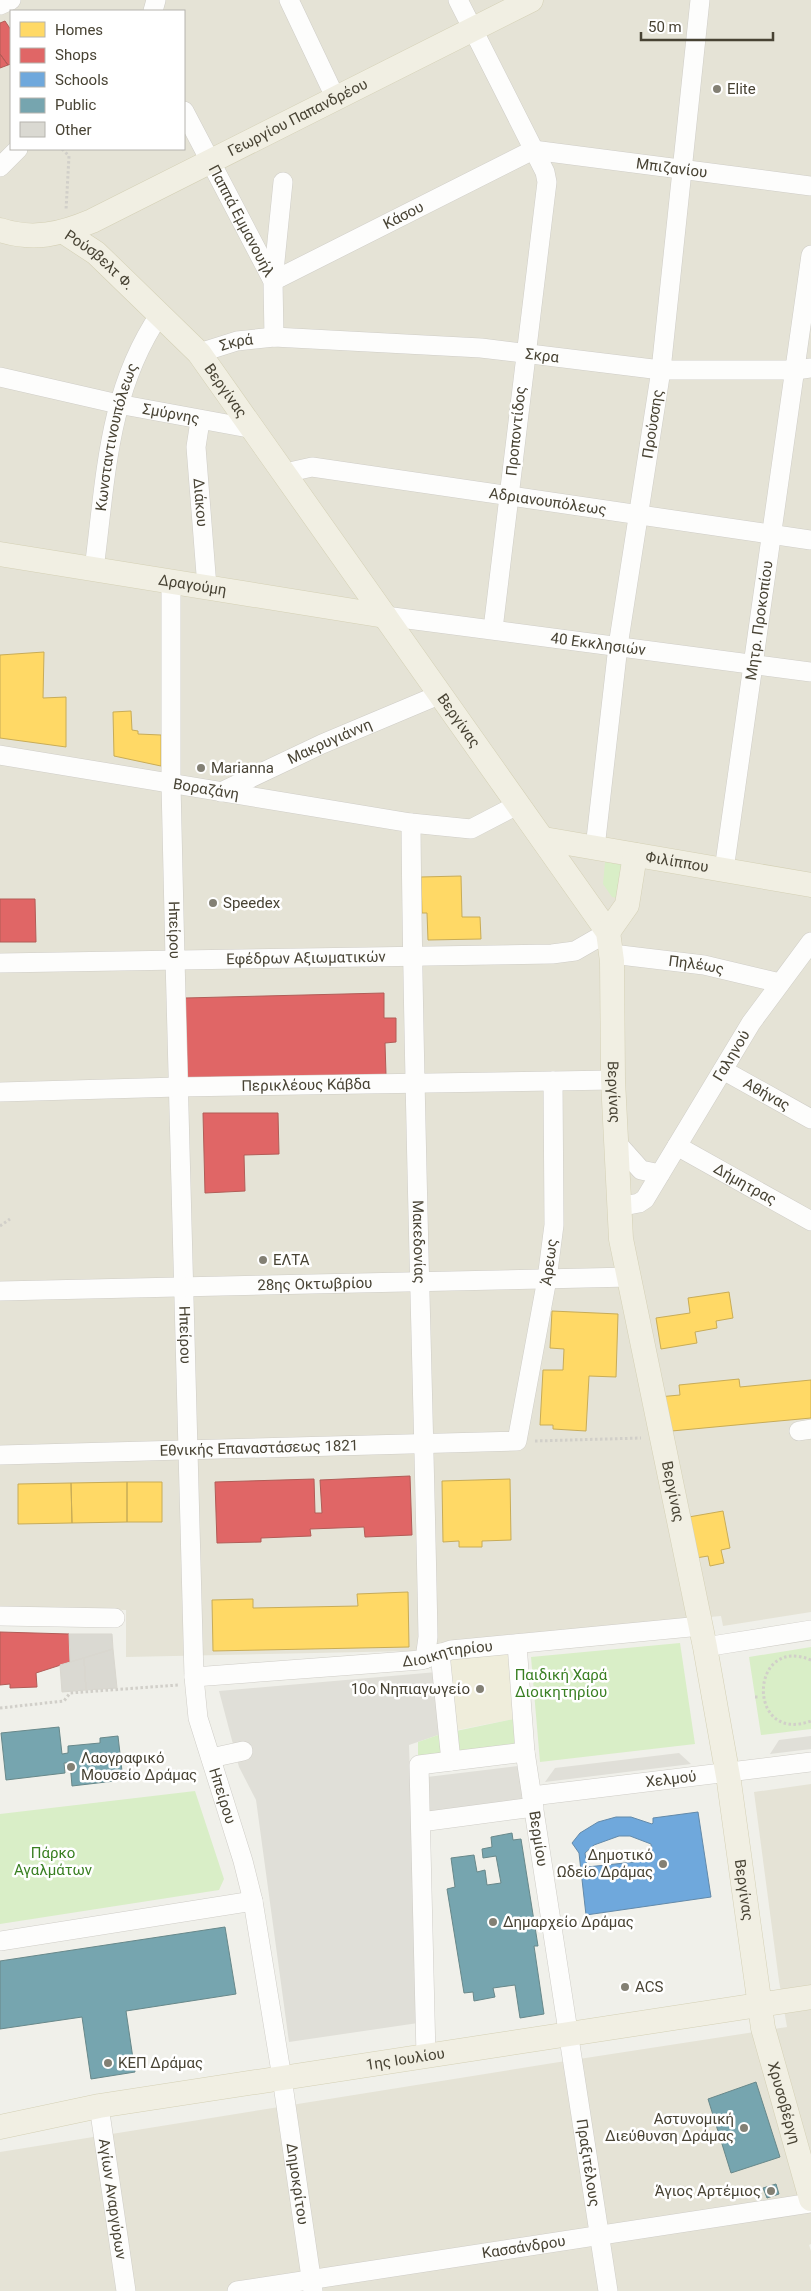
<svg xmlns="http://www.w3.org/2000/svg" width="811" height="2291" font-family="Roboto,sans-serif">
<style>
.residential{fill:#e5e3d6;fill-rule:evenodd}
.industrial{fill:#e0dfd8}
.education{fill:#efeddb}
.green{fill:#d9eec7}
.homes{fill:#ffd966;stroke:#c8ac57}
.shops{fill:#e06666;stroke:#b25c57}
.schools{fill:#6fa8dc;stroke:#638aaa;fill-rule:evenodd}
.public{fill:#76a5af;stroke:#68888a}
.building{fill:#dad9d2;stroke:#d9d7cf}
.lines{fill:none;stroke-linecap:round;stroke-linejoin:round}
.minor-casing{stroke:#cfcdc7;stroke-width:20}
.major-casing{stroke:#d4d0b5;stroke-width:25}
.path{stroke:#d1cfc9;stroke-width:3;stroke-dasharray:2.5 2.5;stroke-linecap:butt}
.minor{stroke:#fdfdfc;stroke-width:19}
.major{stroke:#f1efe3;stroke-width:24}
.poi-dot{fill:#838074;stroke:#fff;stroke-width:2}
.labels{text-anchor:middle;dominant-baseline:central;stroke-width:5;stroke-linejoin:round;paint-order:stroke}
.poi-label{font-size:15px;fill:#484334;stroke:#fff;text-anchor:start}
.street-label{font-size:15px;fill:#484334;stroke:#fff}
.park-label{font-size:15px;fill:#397f22;stroke:#fff}
</style>
<rect width="100%" height="100%" fill="#f0f0ea"/>
<path class="residential" d="M0,0H811V1612L723,1626L721,1616L505,1635L411,1651L126,1657V1610L0,1607ZM11,11H184V149H11Z
M811,1784V2244L809,2245L811,2251V2291H0V2152L553,2063L787,2027L779,1981L754,1792Z"/>
<path class="industrial" d="M437,1672L444,1733L409,1745L418,2023L289,2042L256,1800L239,1767L219,1691Z
M811,1736V1749L770,1754L779,1740Z
M679,1753L691,1764L545,1782L555,1768Z
M518,1766L525,1806L429,1818L427,1777Z"/>
<path class="education" d="M509,1653L514,1719L452,1731L445,1658Z"/>
<path class="green" d="M605,862L626,865L622,899L612,897L603,884Z
M680,1643L695,1744L540,1762L531,1657Z
M811,1647V1729L761,1735L749,1657Z
M514,1719L516,1749L459,1755L456,1731Z
M444,1733L447,1757L418,1760V1742Z
M195,1791L224,1879L219,1890L0,1924V1814Z"/>
<path class="homes" d="M44,652L43,698L66,697V747L0,738V655Z
M131,711L132,730L138,731V734L161,735V766L114,756L113,712Z
M461,876L462,917H480L481,939L428,940L427,913H422L421,877Z
M729,1292L733,1318L716,1321L717,1328L695,1332L697,1343L661,1349L656,1318L690,1313L688,1298Z
M552,1311L618,1314L616,1377L589,1376L586,1431L553,1429V1425H540L543,1370H563L564,1349L550,1348Z
M739,1379L740,1387L811,1380V1418L661,1432L658,1397L680,1395L679,1385Z
M510,1479L511,1540L482,1541V1547H459V1541L443,1542L442,1481Z
M127,1482V1522L72,1523L71,1483Z
M127,1482H162V1522H127Z
M71,1483L72,1523L18,1524V1484Z
M723,1511L730,1548L721,1550L724,1563L710,1566L708,1556L690,1559L683,1518Z
M408,1592L409,1647L213,1651L212,1600L253,1599V1608L358,1606L357,1594Z"/>
<path class="shops" d="M5,21L11,30V64L8,65L0,54V23Z
M0,54L8,65L0,68Z
M0,899H35L36,942H0Z
M384,993V1018H396V1042L385,1043L386,1075L187,1080L185,998Z
M203,1113H278L279,1154L244,1155L245,1191L205,1193Z
M410,1476L412,1535L365,1537L364,1527L310,1529L311,1536L261,1538V1542L217,1543L215,1482L314,1479L315,1513H322L320,1480Z
M0,1632L69,1634L70,1662L36,1673L37,1687L10,1688V1684L0,1685Z"/>
<path class="schools" d="M698,1812L711,1897L586,1915L579,1853L572,1843L580,1833L598,1822L616,1817H631L652,1824L653,1823V1818ZM619,1836H630L651,1844L653,1860L587,1867L585,1853L594,1845Z"/>
<path class="public" d="M59,1727L62,1754L68,1753V1746L100,1743V1738L118,1736L123,1780L72,1786L70,1763H64L65,1773L6,1780L1,1733Z
M512,1833L513,1840L521,1839L538,1946H534L544,2014L520,2018L515,1985L493,1988L495,1997L474,2001L473,1992L464,1993L447,1889L455,1887L451,1858L474,1855L477,1872L485,1870L487,1885L501,1883L496,1856L483,1858L482,1849L492,1847L491,1837Z
M225,1927L236,1994L126,2011L135,2072L91,2079L82,2017L0,2029V1961Z
M756,2082L780,2157L731,2173L708,2099Z
M776,2184L779,2194L767,2198L763,2188Z"/>
<path class="building" d="M69,1634H112L113,1649L70,1662Z
M113,1649L117,1688L86,1690L84,1658Z
M84,1658L86,1690L62,1692L60,1665Z"/>
<g class="lines">
<g class="minor-casing">
<g id="minor">
<path d="M289,0L336,99"/>
<path d="M458,0L545,172L547,182L493,629"/>
<path d="M0,5L11,0"/>
<path d="M153,11L156,0"/>
<path id="s1" d="M184,111L273,281L274,337"/>
<path d="M0,167L18,149"/>
<path id="s2" d="M273,281L533,150L811,186"/>
<path d="M273,281L283,182"/>
<path id="s3" d="M199,353L237,341L274,337L481,348L661,370H796L811,368"/>
<path id="s4" d="M0,377L118,404L254,429"/>
<path id="s5" d="M200,421L196,447L207,587"/>
<path id="s6" d="M285,473L312,467L811,540"/>
<path id="s7" d="M94,569C106,479 107,392 160,314"/>
<path id="s8" d="M171,581V784L175,959L194,1677L198,1718L243,1861L253,1901L282,2078L313,2291"/>
<path id="s9" d="M385,616L811,672"/>
<path id="s10" d="M0,755L411,823L471,829L519,804"/>
<path id="s11" d="M221,792L322,744L441,694"/>
<path id="s12" d="M411,823C413,1095 423,1366 428,1637L425,1659"/>
<path id="s13" d="M595,848L618,646L661,370L700,0"/>
<path id="s14" d="M724,870L811,255"/>
<path id="s15" d="M612,954L704,965L780,983"/>
<path id="s16" d="M0,963L552,954L575,951L608,932"/>
<path id="s17" d="M723,1070L811,1119"/>
<path id="s18" d="M0,1092L178,1087L613,1080"/>
<path d="M616,1142L641,1170L660,1174"/>
<path id="s19" d="M677,1146L811,1221"/>
<path id="s20" d="M618,1207L639,1203L645,1199L751,1023L811,942"/>
<path id="s21" d="M0,1291L630,1277"/>
<path d="M799,1431L811,1429"/>
<path id="s22" d="M0,1455L517,1441L547,1279L554,1225L553,1081"/>
<path d="M0,1616L115,1618"/>
<path id="s23" d="M517,1644L525,1752L608,2291"/>
<path d="M705,1647L811,1630"/>
<path d="M440,1653L451,1761"/>
<path id="s24" d="M194,1677L421,1660L451,1650L701,1626"/>
<path d="M211,1758L243,1751"/>
<path id="s25" d="M532,1796L811,1762"/>
<path d="M421,1822L534,1807"/>
<path d="M0,1941L253,1901"/>
<path d="M426,2056L419,1765L525,1752"/>
<path id="s26" d="M99,2106L126,2291"/>
<path id="s27" d="M237,2291L811,2203"/>
</g>
</g>
<g class="major-casing">
<g id="major">
<path id="s28" d="M0,230C33,241 61,234 92,221L531,0"/>
<path id="s29" d="M64,232L96,253L199,353L608,932L612,961L613,1080L621,1239L705,1647L729,1782L763,2028L811,2199"/>
<path id="s30" d="M0,554L385,616"/>
<path id="s31" d="M544,839L811,885"/>
<path d="M608,932L627,905L635,855"/>
<path id="s32" d="M0,2127L99,2106L811,1997"/>
</g>
</g>
<path class="path" d="M62,149L69,156L66,210
M0,1226L10,1219
M535,1441L641,1438
M811,1660C749,1634 746,1745 811,1721
M755,1697H758
M0,1708L64,1701L70,1693L178,1685"/>
<use href="#minor" class="minor"/>
<use href="#major" class="major"/>
</g>
<g class="poi-dot">
<circle cx="717" cy="89" r="5"/>
<circle cx="201" cy="768" r="5"/>
<circle cx="213" cy="903" r="5"/>
<circle cx="263" cy="1260" r="5"/>
<circle cx="480" cy="1689" r="5"/>
<circle cx="71" cy="1767" r="5"/>
<circle cx="663" cy="1864" r="5"/>
<circle cx="493" cy="1922" r="5"/>
<circle cx="625" cy="1987" r="5"/>
<circle cx="108" cy="2063" r="5"/>
<circle cx="744" cy="2128" r="5"/>
<circle cx="771" cy="2191" r="5"/>
</g>
<g class="labels">
<g class="poi-label">
<text x="727" y="89">Elite</text>
<text x="211" y="768">Marianna</text>
<text x="223" y="903">Speedex</text>
<text x="273" y="1260">ΕΛΤΑ</text>
<text x="470" y="1689" text-anchor="end">10ο Νηπιαγωγείο</text>
<text x="81" y="1758">Λαογραφικό<tspan x="81" dy="17">Μουσείο Δράμας</tspan></text>
<text x="653" y="1855" text-anchor="end">Δημοτικό<tspan x="653" dy="17">Ωδείο Δράμας</tspan></text>
<text x="503" y="1922">Δημαρχείο Δράμας</text>
<text x="635" y="1987">ACS</text>
<text x="118" y="2063">ΚΕΠ Δράμας</text>
<text x="734" y="2119" text-anchor="end">Αστυνομική<tspan x="734" dy="17">Διεύθυνση Δράμας</tspan></text>
<text x="761" y="2191" text-anchor="end">Άγιος Αρτέμιος</text>
</g>
<g class="street-label">
<text stroke="none"><textPath href="#s28" startOffset="325">Γεωργίου Παπανδρέου</textPath></text>
<text stroke="none"><textPath href="#s2" startOffset="431">Μπιζανίου</textPath></text>
<text stroke="none"><textPath href="#s2" startOffset="146">Κάσου</textPath></text>
<text stroke="none"><textPath href="#s1" startOffset="124">Παππά Εμμανουήλ</textPath></text>
<text stroke="none"><textPath href="#s29" startOffset="45">Ρούσβελτ Φ.</textPath></text>
<text stroke="none"><textPath href="#s3" startOffset="39">Σκρά</textPath></text>
<text stroke="none"><textPath href="#s3" startOffset="346">Σκρα</textPath></text>
<text stroke="none"><textPath href="#s29" startOffset="228">Βεργίνας</textPath></text>
<text stroke="none"><textPath href="#s4" startOffset="175">Σμύρνης</textPath></text>
<text stroke="none"><textPath href="#s13" startOffset="428">Προύσσης</textPath></text>
<text transform="translate(516 431) rotate(-84)">Προποντίδος</text>
<text stroke="none"><textPath href="#s7" startOffset="134">Κωνσταντινουπόλεως</textPath></text>
<text stroke="none"><textPath href="#s6" startOffset="266">Αδριανουπόλεως</textPath></text>
<text stroke="none"><textPath href="#s5" startOffset="82">Διάκου</textPath></text>
<text stroke="none"><textPath href="#s30" startOffset="195">Δραγούμη</textPath></text>
<text stroke="none"><textPath href="#s14" startOffset="252">Μητρ. Προκοπίου</textPath></text>
<text stroke="none"><textPath href="#s9" startOffset="215">40 Εκκλησιών</textPath></text>
<text stroke="none"><textPath href="#s29" startOffset="632">Βεργίνας</textPath></text>
<text stroke="none"><textPath href="#s11" startOffset="120">Μακρυγιάννη</textPath></text>
<text stroke="none"><textPath href="#s10" startOffset="209">Βοραζάνη</textPath></text>
<text stroke="none"><textPath href="#s31" startOffset="135">Φιλίππου</textPath></text>
<text stroke="none"><textPath href="#s8" startOffset="349">Ηπείρου</textPath></text>
<text stroke="none"><textPath href="#s16" startOffset="306">Εφέδρων Αξιωματικών</textPath></text>
<text stroke="none"><textPath href="#s15" startOffset="85">Πηλέως</textPath></text>
<text stroke="none"><textPath href="#s20" startOffset="196">Γαληνού</textPath></text>
<text stroke="none"><textPath href="#s18" startOffset="306">Περικλέους Κάβδα</textPath></text>
<text stroke="none"><textPath href="#s29" startOffset="1051">Βεργίνας</textPath></text>
<text stroke="none"><textPath href="#s17" startOffset="50">Αθήνας</textPath></text>
<text stroke="none"><textPath href="#s19" startOffset="78">Δήμητρας</textPath></text>
<text stroke="none"><textPath href="#s12" startOffset="419">Μακεδονίας</textPath></text>
<text stroke="none"><textPath href="#s22" startOffset="699">Άρεως</textPath></text>
<text stroke="none"><textPath href="#s21" startOffset="315">28ης Οκτωβρίου</textPath></text>
<text stroke="none"><textPath href="#s8" startOffset="754">Ηπείρου</textPath></text>
<text stroke="none"><textPath href="#s22" startOffset="259">Εθνικής Επαναστάσεως 1821</textPath></text>
<text stroke="none"><textPath href="#s29" startOffset="1456">Βεργίνας</textPath></text>
<text stroke="none"><textPath href="#s24" startOffset="255">Διοικητηρίου</textPath></text>
<text stroke="none"><textPath href="#s25" startOffset="140">Χελμού</textPath></text>
<text stroke="none"><textPath href="#s8" startOffset="1219">Ηπείρου</textPath></text>
<text stroke="none"><textPath href="#s23" startOffset="196">Βερμίου</textPath></text>
<text stroke="none"><textPath href="#s29" startOffset="1861">Βεργίνας</textPath></text>
<text stroke="none"><textPath href="#s32" startOffset="411">1ης Ιουλίου</textPath></text>
<text stroke="none"><textPath href="#s29" startOffset="2078">Χρυσοβέργη</textPath></text>
<text stroke="none"><textPath href="#s23" startOffset="524">Πραξιτέλους</textPath></text>
<text stroke="none"><textPath href="#s8" startOffset="1615">Δημοκρίτου</textPath></text>
<text stroke="none"><textPath href="#s26" startOffset="94">Αγίων Αναργύρων</textPath></text>
<text stroke="none"><textPath href="#s27" startOffset="290">Κασσάνδρου</textPath></text>
</g>
<g class="park-label">
<text x="561" y="1675">Παιδική Χαρά<tspan x="561" dy="17">Διοικητηρίου</tspan></text>
<text x="53" y="1853">Πάρκο<tspan x="53" dy="17">Αγαλμάτων</tspan></text>
</g>
</g>
<rect x="10" y="10" width="175" height="140" fill="#ffffff" stroke="#b6b4ae"/>
<rect x="20" y="22" width="25" height="15" fill="#ffd966" stroke="#b6b4ae"/>
<text x="55" y="35" font-size="15" fill="#484334">Homes</text>
<rect x="20" y="48" width="25" height="15" fill="#e06666" stroke="#b6b4ae"/>
<text x="55" y="60" font-size="15" fill="#484334">Shops</text>
<rect x="20" y="72" width="25" height="15" fill="#6fa8dc" stroke="#b6b4ae"/>
<text x="55" y="85" font-size="15" fill="#484334">Schools</text>
<rect x="20" y="98" width="25" height="15" fill="#76a5af" stroke="#b6b4ae"/>
<text x="55" y="110" font-size="15" fill="#484334">Public</text>
<rect x="20" y="122" width="25" height="15" fill="#dad9d2" stroke="#b6b4ae"/>
<text x="55" y="135" font-size="15" fill="#484334">Other</text>
<path d="M641 32v8h132v-8" fill="none" stroke="#484334" stroke-width="2.5"/>
<text x="648" y="32" font-size="15" fill="#484334" stroke="#ffffff" stroke-width="4" paint-order="stroke">50 m</text>
</svg>
